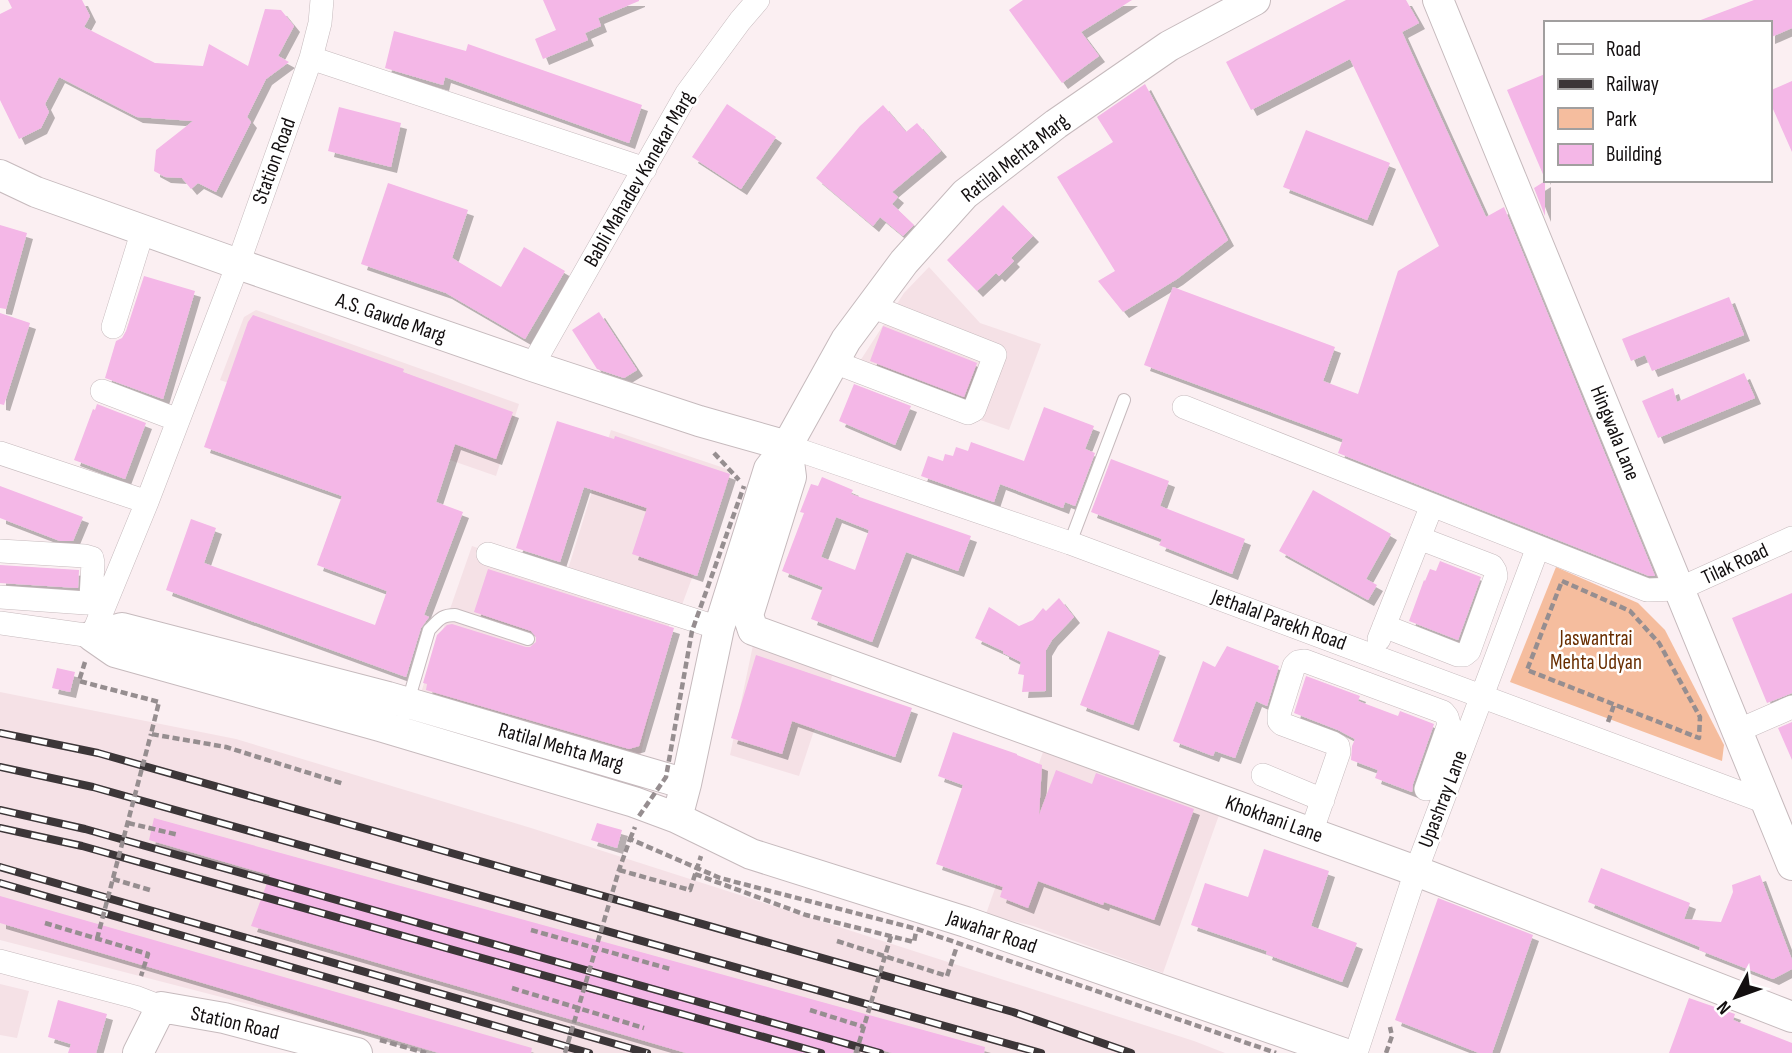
<svg xmlns="http://www.w3.org/2000/svg" width="1792" height="1053" font-family="'Sofia Sans Condensed',sans-serif">
<style>
.built{fill:#f5e1e6}
.green{fill:#f5bd9e}
.building{fill:#f4b7e7;fill-rule:evenodd;filter:url(#shadow)}
.lines{fill:none;stroke-linecap:round;stroke-linejoin:round}
.service-casing{stroke:#c6babd;stroke-width:14}
.minor-casing{stroke:#c6babd;stroke-width:24}
.tertiary-casing{stroke:#c6babd;stroke-width:32}
.path{stroke:#968e90;stroke-width:4.5;stroke-dasharray:7 3.5;stroke-linecap:butt}
.service{stroke:#fff;stroke-width:12}
.minor{stroke:#fff;stroke-width:23}
.tertiary{stroke:#fff;stroke-width:30}
.rail-casing{stroke:#3c3638;stroke-width:8}
.rail{stroke:#fff;stroke-width:5;stroke-dasharray:16;stroke-linecap:butt}
.path-bridge{stroke:#968e90;stroke-width:4.5;stroke-dasharray:7 3.5;stroke-linecap:butt}
.labels{text-anchor:middle;dominant-baseline:central;stroke-width:5;stroke-linejoin:round;paint-order:stroke}
.street-label{font-size:21px;fill:#130f10;stroke:#fff}
.park-label{font-size:21px;fill:#682d00;stroke:#fff}
</style>
<defs>
<filter id="shadow"><feDropShadow dx="6" dy="6" stdDeviation="0" flood-color="#0004"/></filter>
</defs>
<rect width="100%" height="100%" fill="#fbeff2"/>
<path class="built" d="M929,267L980,323L1041,344L1009,430L851,375L904,293Z
M256,310L519,404L496,476L220,380L244,317Z
M611,430L727,469L730,477L677,618L671,616L639,763L420,695L472,546L565,579Z
M753,645L833,673L799,776L730,755Z
M0,692L236,739L531,828L1194,1041L1225,1053H439L0,940Z
M1043,752L1219,815L1163,973L1033,926L986,914Z
M0,984L29,991L17,1038L0,1035Z"/>
<path class="green" d="M1556,567L1638,603L1665,630L1724,745L1722,761L1510,682Z"/>
<path class="building" d="M8,0H82L90,16L84,27L155,63L203,66L209,44L248,66L265,9L281,10L294,26L278,56L289,62L266,79L247,117L251,122L216,192L198,183L191,189L182,178L165,177L154,171L156,150L193,121L137,117L59,77L45,104L49,112L41,128L19,139L0,100V14L12,8Z
M543,0H639V1L598,18L601,26L585,33L588,40L543,59L535,39L556,30Z
M1023,0H1132L1081,32L1099,56L1062,83L1009,10Z
M1346,0H1406L1419,23L1402,32L1486,217L1504,207L1655,576H1649L1338,453L1343,439L1144,365L1173,287L1335,347L1323,381L1358,394L1398,271L1439,246L1350,59L1251,110L1226,62Z
M1754,0H1792V28L1769,38V23H1699L1698,21Z
M394,31L466,51L468,44L642,105L629,143L445,77L443,85L385,68Z
M1545,74V179L1507,90Z
M1792,81V152L1769,100V91Z
M1145,84L1228,240L1177,279L1123,312L1098,281L1115,271L1057,177L1113,142L1097,117Z
M727,104L776,137L741,189L692,157Z
M883,105L906,132L917,123L941,151L892,192L898,197L892,204L914,225L903,236L880,217L873,226L816,178L860,126Z
M339,107L401,123L391,167L328,151Z
M1306,130L1390,163L1367,220L1283,187Z
M1545,181V216L1534,188Z
M388,183L468,210L452,258L501,287L524,247L565,271L525,339L446,293L361,264Z
M1003,205L1033,236L1011,258L1014,261L999,276L996,273L977,291L947,260Z
M0,225L27,233L6,309L0,308Z
M144,276L195,291L163,399L105,378L116,341L122,338L126,331Z
M1729,297L1744,335L1652,371L1645,355L1631,361L1622,339Z
M599,312L637,370L624,378L597,369L572,330Z
M0,313L30,323L4,405L0,404Z
M253,315L404,369L403,372L513,412L496,459L455,444L436,502L463,512L424,615L429,617L421,628L406,677L166,590L191,519L216,528L204,563L375,625L387,591L317,565L342,496L204,447L248,322Z
M883,326L977,363L964,397L870,361Z
M1744,373L1755,398L1658,438L1642,401L1673,388L1677,402Z
M854,384L911,406L895,445L839,421Z
M97,404L146,423L125,479L74,460L93,409L95,410Z
M1044,407L1094,426L1085,449L1095,453L1075,506L1065,502L1063,508L1000,484L994,502L921,476L928,456L943,461L945,454L953,456L956,447L968,451L971,442L1024,461Z
M557,421L614,439L615,436L730,474L697,576L632,554L647,508L584,487L560,562L516,548Z
M1111,459L1169,481L1160,506L1245,539L1232,574L1159,545L1162,539L1091,512Z
M822,477L853,490L851,494L971,536L958,571L906,552L872,642L811,619L823,587L782,571L804,513L800,512L811,484L818,486ZM836,517L869,530L855,570L821,557Z
M0,486L83,517L73,541H60L0,518Z
M1313,490L1391,534L1366,579L1377,585L1368,600L1279,551Z
M1440,561L1481,577L1458,640L1409,621L1424,580L1425,581L1430,569L1436,571Z
M0,565L79,570L78,588L0,583Z
M488,569L674,628L639,746L629,749L426,690L427,684L423,683L437,635L447,625L452,624L526,647H530L536,642V637L531,631L474,612Z
M1792,593V693L1767,703L1732,618Z
M1059,598L1074,617L1052,640L1046,650V691L1022,692L1024,675L1018,674L1021,662L1003,653V651L975,638L989,607L1019,626L1033,620L1043,608L1046,611Z
M1108,631L1160,651L1133,725L1080,705Z
M1227,646L1279,666L1267,706L1256,701L1235,758L1215,751L1213,756L1173,741L1203,661L1215,667Z
M756,655L912,708L895,757L792,721L782,754L731,738Z
M57,668L75,672L70,692L52,688Z
M1306,676L1360,696L1358,701L1398,716L1400,711L1434,724L1413,784L1412,792L1375,778L1378,770L1351,760L1352,746L1355,739L1338,730L1294,713Z
M1792,722V760L1778,728Z
M953,732L1017,754V755L1042,765L1039,815L1056,770L1092,784L1096,773L1194,809L1154,920L1104,902L1103,905L1038,881L1028,908L1000,897L1003,887L936,864L963,785L938,776Z
M154,818L985,1047L984,1053H892L855,1042L853,1053H686L251,926L270,875L149,840Z
M597,823L622,830L617,848L591,840Z
M1264,849L1329,871L1311,926L1357,943L1342,982L1266,954L1267,951L1191,925L1205,883L1248,897Z
M1601,868L1690,903L1684,919L1721,922L1733,892L1732,885L1760,875L1792,960V969L1773,979L1699,950L1700,947L1588,902Z
M0,896L532,1048L531,1053H439L415,1046L0,923Z
M1438,898L1533,935L1492,1053H1479L1395,1020Z
M1689,998L1735,1014L1733,1020L1792,1043V1053H1669Z
M58,1000L107,1014L96,1053H68L71,1044L48,1037Z"/>
<g class="lines">
<g class="service-casing">
<path id="service" d="M1070,543L1124,400
M399,732L429,630C439,620 441,615 455,615L528,639"/>
</g>
<g class="minor-casing">
<path id="minor" d="M311,58L645,169
M113,327L143,230
M834,362L968,413L974,410L995,355L871,306
M532,366L687,93L740,21L758,0
M102,391L178,420
M1184,407L1647,590L1679,589L1792,538
M787,446L1070,543L1768,803
M0,453L147,502
M0,551L85,556L92,558L93,563L91,598L86,603L0,597
M488,554L719,628
M0,623L92,636L147,502L238,264L311,58L320,23L322,0
M1384,626L1458,655H1464L1469,651L1496,576L1495,571L1492,566L1419,538
M1379,639L1432,505
M1737,731L1792,707
M1263,775L1323,800
M1311,833L1339,752L1338,746L1333,743L1282,724L1279,721V714L1294,666L1298,662L1305,661L1443,712L1447,717L1449,724L1426,789
M0,961L135,997L161,1007
M1356,1053L1416,871L1538,547"/>
</g>
<g class="tertiary-casing">
<path id="tertiary" d="M1255,0L1169,46L1056,124L965,194L904,262L846,340L787,446L769,469L719,628L686,784L677,818L751,854L966,922L1343,1053
M1438,0L1792,865
M0,175L36,192L238,264L532,366L699,421L787,446
M787,446L791,477L748,615L753,630L1416,871L1792,1017
M92,636L122,628L388,697L686,784
M92,636L115,652L380,726L634,802L677,818
M138,1053L161,1007L224,1018L357,1053"/>
</g>
<path class="path" d="M714,453L739,480
M1562,581L1630,611L1659,643L1700,717L1699,738L1527,670Z
M85,662L79,681L159,702L151,734L226,747L344,784
M1608,722L1614,705
M128,823L179,835
M630,839L635,827
M619,870L690,890L701,856
M695,874L806,915L914,942L916,932
M113,879L150,890
M45,923L148,954L141,976
M531,930L670,969
M837,941L947,976L957,946
M512,988L644,1028
M810,1010L864,1027
M380,1040L426,1053
M1386,1053L1392,1036L1390,1027"/>
<use href="#service" class="service"/>
<use href="#minor" class="minor"/>
<use href="#tertiary" class="tertiary"/>
<g class="rail-casing">
<path id="rail" d="M0,733L98,753L1013,1012L1131,1053
M0,767L93,787L1041,1053
M0,810L85,829L880,1053
M0,828L82,846L821,1053
M0,867L647,1053
M0,883L589,1053"/>
</g>
<use href="#rail" class="rail"/>
<path class="path-bridge" d="M639,816L666,777L692,631L744,486
M97,939L151,734
M565,1053L619,870L630,839L720,878L917,929L1276,1053
M856,1053L891,936"/>
</g>
<g class="labels">
<g class="street-label">
<text transform="translate(1015 158) rotate(-38)">Ratilal Mehta Marg</text>
<text transform="translate(274 161) rotate(-70)">Station Road</text>
<text transform="translate(639 179) rotate(-60)">Babli Mahadev Kanekar Marg</text>
<text transform="translate(391 318) rotate(19)">A.S. Gawde Marg</text>
<text transform="translate(1615 433) rotate(68)">Hingwala Lane</text>
<text transform="translate(1735 564) rotate(-25)">Tilak Road</text>
<text transform="translate(1279 620) rotate(20)">Jethalal Parekh Road</text>
<text transform="translate(561 747) rotate(16)">Ratilal Mehta Marg</text>
<text transform="translate(1443 799) rotate(-69)">Upashray Lane</text>
<text transform="translate(1274 819) rotate(20)">Khokhani Lane</text>
<text transform="translate(992 932) rotate(19)">Jawahar Road</text>
<text transform="translate(235 1023) rotate(13)">Station Road</text>
</g>
<g class="park-label">
<text x="1596" y="638">Jaswantrai<tspan x="1596" dy="24">Mehta Udyan</tspan></text>
</g>
</g>
<rect x="1544" y="21" width="228" height="161" fill="#ffffff" stroke="#a19f9f" stroke-width="2"/>
<rect x="1558" y="44" width="35" height="10" fill="#ffffff" stroke="#a19f9f" stroke-width="2"/>
<text x="1606" y="56" font-size="21" fill="#130f10">Road</text>
<rect x="1558" y="79" width="35" height="10" fill="#3c3638" stroke="#a19f9f" stroke-width="2"/>
<text x="1606" y="91" font-size="21" fill="#130f10">Railway</text>
<rect x="1558" y="108" width="35" height="21" fill="#f5bd9e" stroke="#a19f9f" stroke-width="2"/>
<text x="1606" y="126" font-size="21" fill="#130f10">Park</text>
<rect x="1558" y="144" width="35" height="21" fill="#f4b7e7" stroke="#a19f9f" stroke-width="2"/>
<text x="1606" y="161" font-size="21" fill="#130f10">Building</text>
<g transform="translate(1736 997) rotate(229)" stroke="#ffffff" stroke-width="5" paint-order="stroke">
<path d="M0-5L12 26L0 18L-12 26Z" fill="#130f10"/>
<text y="-10" font-size="19" font-weight="bold" text-anchor="middle" fill="#130f10">N</text>
</g>
</svg>
